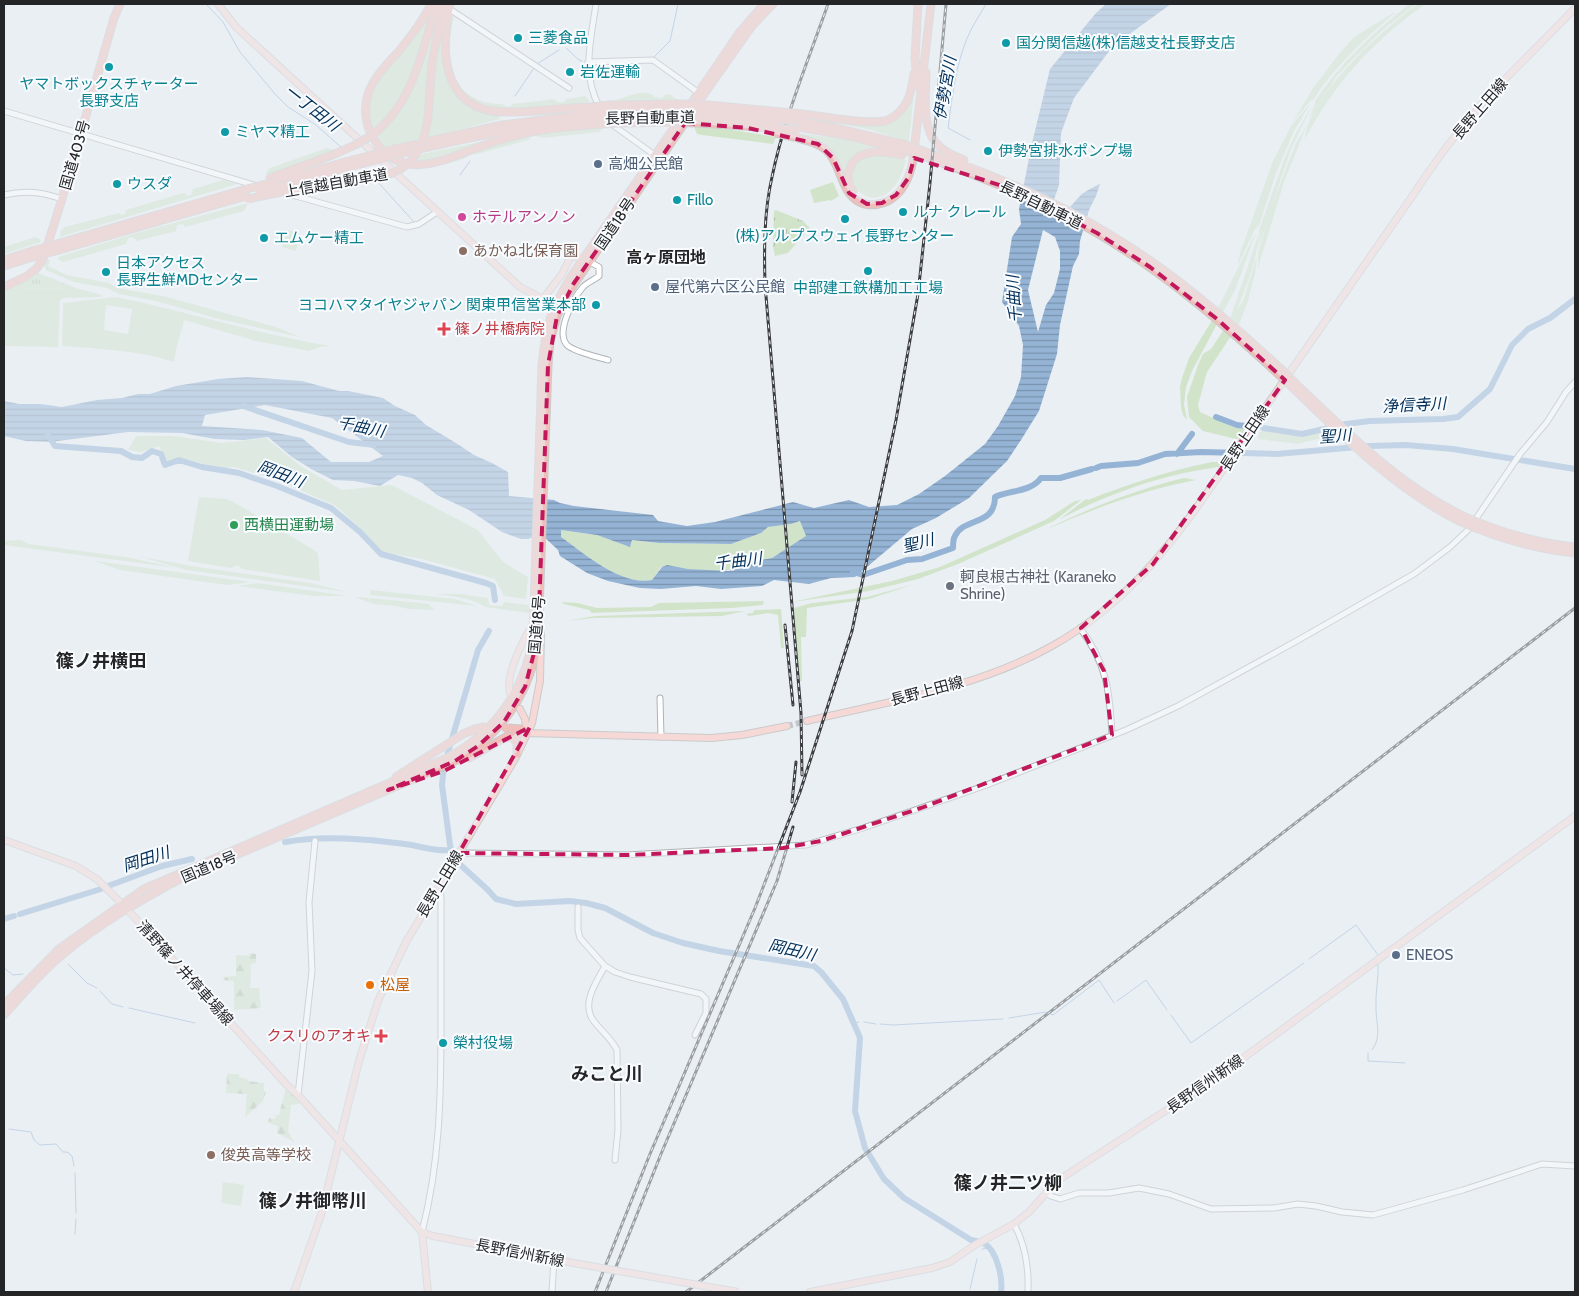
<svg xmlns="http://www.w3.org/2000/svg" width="1579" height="1296" font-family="Cabin,'Noto Sans JP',sans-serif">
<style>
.grass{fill:#d1e4c9;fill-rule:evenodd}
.forest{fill:url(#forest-firs)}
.park{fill:url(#park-tufts)}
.water{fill:url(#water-rules);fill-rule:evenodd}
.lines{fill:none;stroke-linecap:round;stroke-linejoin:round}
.stream{stroke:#95b4d5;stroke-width:1}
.river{stroke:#95b4d5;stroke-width:6}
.major-tunnel{stroke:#c2c7cb;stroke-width:6;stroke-dasharray:6 3;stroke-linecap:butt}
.minor-casing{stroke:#aeb3b7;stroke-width:7}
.major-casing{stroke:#cacbcb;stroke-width:8}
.highway-casing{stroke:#cacbcb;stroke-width:9}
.minor{stroke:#fff;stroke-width:5}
.major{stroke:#f6d9d6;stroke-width:6}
.highway{stroke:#f0bfbb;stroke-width:7}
.rail-casing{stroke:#3d3e41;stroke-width:3}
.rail{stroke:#f9fcff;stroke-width:1;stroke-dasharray:4;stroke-linecap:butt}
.major-bridge-casing{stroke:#cacbcb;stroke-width:8;stroke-linecap:butt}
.highway-bridge-casing{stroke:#cacbcb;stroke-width:9;stroke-linecap:butt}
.major-bridge{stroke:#f6d9d6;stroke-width:6}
.highway-bridge{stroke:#f0bfbb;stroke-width:7}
.marked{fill:none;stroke:#c2185b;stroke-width:4;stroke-dasharray:10 6;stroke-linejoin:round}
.culture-dot{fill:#0f9aa8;stroke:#f9fcff;stroke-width:2}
.service-dot{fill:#5c6f8a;stroke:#f9fcff;stroke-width:2}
.hotel-dot{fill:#d1479c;stroke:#f9fcff;stroke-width:2}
.education-dot{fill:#8d6e63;stroke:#f9fcff;stroke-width:2}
.health-dot{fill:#e0444e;stroke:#f9fcff;stroke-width:2}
.leisure-dot{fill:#2e9e5b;stroke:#f9fcff;stroke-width:2}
.worship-dot{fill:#6b7280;stroke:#f9fcff;stroke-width:2}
.food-dot{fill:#e8710a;stroke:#f9fcff;stroke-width:2}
.labels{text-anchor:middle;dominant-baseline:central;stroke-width:4;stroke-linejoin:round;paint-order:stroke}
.culture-label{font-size:15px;fill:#0d838f;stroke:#f9fcff;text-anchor:start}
.street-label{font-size:15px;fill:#242527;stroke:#f9fcff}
.service-label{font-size:15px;fill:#4e5e75;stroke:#f9fcff;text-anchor:start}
.hotel-label{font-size:15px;fill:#b23c85;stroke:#f9fcff;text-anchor:start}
.education-label{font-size:15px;fill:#785e54;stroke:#f9fcff;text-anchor:start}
.health-label{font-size:15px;fill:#be3a42;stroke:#f9fcff;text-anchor:start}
.leisure-label{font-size:15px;fill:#27864d;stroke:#f9fcff;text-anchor:start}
.worship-label{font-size:15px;fill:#5b616d;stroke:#f9fcff;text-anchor:start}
.food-label{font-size:15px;fill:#c56008;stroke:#f9fcff;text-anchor:start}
.water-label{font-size:16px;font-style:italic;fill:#002e57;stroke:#f9fcff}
.neighbourhood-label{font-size:16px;font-weight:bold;fill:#242527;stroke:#f9fcff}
.quarter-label{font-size:18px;font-weight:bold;fill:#242527;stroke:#f9fcff}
</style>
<defs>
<pattern id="forest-firs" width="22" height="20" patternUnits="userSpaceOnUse" patternTransform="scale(1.25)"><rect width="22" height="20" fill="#d1e4c9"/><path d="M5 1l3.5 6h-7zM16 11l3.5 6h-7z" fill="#b3c3ad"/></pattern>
<pattern id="park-tufts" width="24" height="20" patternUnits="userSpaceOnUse" patternTransform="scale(1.25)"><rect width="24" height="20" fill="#d1e4c9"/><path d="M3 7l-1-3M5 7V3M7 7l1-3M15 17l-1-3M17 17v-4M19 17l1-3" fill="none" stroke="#b3c3ad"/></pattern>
<pattern id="water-rules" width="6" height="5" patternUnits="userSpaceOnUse" patternTransform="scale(1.25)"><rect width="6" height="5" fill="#95b4d5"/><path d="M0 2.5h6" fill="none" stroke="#7992ad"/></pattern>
</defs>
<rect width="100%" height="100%" fill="#eaeff4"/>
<path class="grass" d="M440,4L427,105L420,138L385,148L374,137C417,101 425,54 440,4Z
M1409,4H1416L1385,28L1350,62L1337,76L1309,119L1315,104V101C1340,63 1374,32 1409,4Z
M1418,4H1425C1373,42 1335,82 1305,139C1306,133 1307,126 1310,120C1326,82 1384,28 1418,4Z
M433,6C420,49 411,104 372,131C368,116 368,103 373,88Z
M1393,13H1395C1363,40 1335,66 1313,100L1310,101L1293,122L1313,88L1339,54L1354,37Z
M451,14L454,17C447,44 446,88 479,100C487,103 495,104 503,104L504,106L510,107L512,104L554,99L558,102H564L566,99L585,96L590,102L515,109L493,107L470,99L459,89L447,60Z
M444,16L442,60L448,82L460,97L499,113L500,119L428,138L431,128L437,44Z
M915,85L909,142L871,130L814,118L879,124L890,123L897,119L904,111Z
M638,93H649L655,97L662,98L664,95L669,94L680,101L606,103Z
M1310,104L1294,131L1276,173L1259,226L1255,229L1238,265L1240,253L1273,161L1291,126Z
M1313,104L1291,149L1272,205L1296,143L1307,125L1284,182L1258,268V253L1266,226L1257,250L1260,235L1259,230L1285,157L1296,133Z
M603,127L600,132L543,138L533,135L528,140L477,154H470L466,158L442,165C494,142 547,131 603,127Z
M694,127L732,130L776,137L773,144L702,135L697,134Z
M796,133L846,139L885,148L856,157L845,180L836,158L795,135Z
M499,138L449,157L414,162L422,154Z
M327,148L335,150L267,175L266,173L270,168Z
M877,154L892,155L906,160C886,242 812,166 877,154Z
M223,180L237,184L60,237L61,230L65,227L119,213L121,215L125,214L126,210L183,193L186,194L187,196L191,195L193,189Z
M833,182L839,196L831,201L830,200L814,203L810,190Z
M248,203L244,211L185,227L183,224L177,225L176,231L137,241L133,237L128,238L126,244L63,262L59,260L58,257L140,232Z
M289,230L300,234L296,251L282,247L286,231Z
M1256,232L1236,288L1192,371L1186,387L1184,405L1187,420L1183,415L1181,407L1180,387L1182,378L1189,358L1211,322Z
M1259,233C1258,256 1246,288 1237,309L1243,301L1257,256L1255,274L1247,304L1239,324L1207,372L1198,405L1200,412L1233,427L1246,429L1240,438L1236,439L1203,431L1189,417L1187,397L1198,365L1203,354L1211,349L1229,322Z
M35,237L40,239L41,242L4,254V247Z
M47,259L50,260L48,266L67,275L109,283L117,288L163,296L276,327L300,337L215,318L156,301L119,294L107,288L74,282L46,270L44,265Z
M11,288L79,289L102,295L101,297L64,298L60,300L58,347L4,346V289Z
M116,297C188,312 258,334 331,346L320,347L309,351L256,341L184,320C181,334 176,347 174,362C138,350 99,349 62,346L63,303ZM106,305L132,309L128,334L104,330Z
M1262,429L1305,436L1332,429L1337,434L1298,444L1258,439L1259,432H1262Z
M136,436H174L222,443L266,438L302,467L342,490L392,485L478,530L503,562L528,577L526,599L504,596L495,579L422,559L383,552L365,533L336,506L275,479L234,467L224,468L208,465L180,458L166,461L159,446L141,452L128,450Z
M1212,462H1222L1219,467C1164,474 1109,493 1060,519L1086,499L1088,500C1131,483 1168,471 1212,462Z
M1184,478L1196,480C1142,490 1093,509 1043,531C1091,507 1132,491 1184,478Z
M199,497L227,499L232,501L314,550L318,553L320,581L242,569L238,565L234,567L230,568L188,561Z
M1081,500L1054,521L958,564L918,579L869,591L792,602L892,581L940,567L1045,520L1075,501Z
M801,521L806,537L772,558L755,561L746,556L749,561C726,580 689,566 661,567L652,580C621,586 585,554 561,537V530L597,535L630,547L632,540L659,543L731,544L761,533L768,527L791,524Z
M21,540L29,544L126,557L177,568L4,545V541Z
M142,557L198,567L310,583L347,592L186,570Z
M95,561L251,582L227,585L120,570Z
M258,583L348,596H314L237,586Z
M915,584L869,599L807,608L806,637H801L802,681L799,682L793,619L794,608L812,603L867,597Z
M371,590L455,599L477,606L370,595Z
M436,594H461L488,598L489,605L502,606L504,602L529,605V613L485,607C474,598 449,596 436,594Z
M355,597L369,598V602L370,598L430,604L429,605L435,610L409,609L396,606L373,604Z
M764,601L763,605L732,608L592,613L589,610L564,604L561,602L577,603L597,608L651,607L659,603Z
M781,609L784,648H781L778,615L768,613L749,616L746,614L753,613L754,610Z
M745,611L722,616L593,618L566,621L595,616Z
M223,1182L244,1185L241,1206L221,1203Z"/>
<path class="forest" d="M249,953L256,954V963L251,964L250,988H259L261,1008L234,1010V981L224,980L223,977L236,976V955L249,956Z
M227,1074H239V1077L247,1079V1081L264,1083V1091L266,1092L263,1101L245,1117L247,1094L226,1093Z
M286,1087L299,1100V1104L291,1105L288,1131L294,1142L277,1133L278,1126L268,1123L269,1118L275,1119L276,1115H279Z"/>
<path class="park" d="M776,210L803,221L810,228L788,253L775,256L773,246L774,211Z
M36,272L79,289L11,288Z"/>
<path class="water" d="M1106,4H1171L1113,46L1074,98L1061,133L1059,185L1048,217C1064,219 1072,203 1082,194C1087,190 1094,187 1100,184L1096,196L1089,210L1080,241L1079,254L1073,266L1060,325L1057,354L1039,411L1021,440L1007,461L969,498L936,518L912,529L855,577L831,578L809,584L774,580L762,586L721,589L696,586L661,589L640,588L608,581L587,573L560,556L558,550L541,534L528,539H521L502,532L469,510L437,495L422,483L412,478L398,475L380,486L354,481L333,480L313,470L292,457L268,437L244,440L215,439L182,433L128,432L50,442L26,441L4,436V401L19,404H40L62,407L97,400L122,398L138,394H150L176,386L218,379L247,377L302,381L339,391H348L383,398L395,406L415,415L426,425L456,443L474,455L492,463L508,472L509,496L554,500L560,503L574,506L653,515L658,521L687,526L715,522L793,502L814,508L849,500L869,507L897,505L919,494L945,476L985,444L998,426L1015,396L1021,377L1023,345L1019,326L1002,302L1012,237L1021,224L1019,209L1032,143L1050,69L1096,13ZM1043,230L1055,237L1060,251V269L1054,293L1046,305L1038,332L1028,290ZM265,405L332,418L383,456L369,462H331L302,438L262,430L202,426L205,415ZM800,521L806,536L772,558L755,561L752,554L746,555L749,562L729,571L688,569L667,565L662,567L652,580C621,586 585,554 561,537V530L597,535L630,547L632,540L659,543L731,544L761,533L768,527L791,524Z"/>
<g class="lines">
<path class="stream" d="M206,4L223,22L240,52L275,94L288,107L316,125L342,148
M566,48L579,60L582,61
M654,57L670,41L678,4
M537,64L559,50
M515,96L534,68
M970,140L948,128C952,99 955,69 966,41C971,28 979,16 986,4
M1019,154L1030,156
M364,167L372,175
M460,175L470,161
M376,180L414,222
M1309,959L1356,925L1378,955
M68,964L87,983L97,988
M4,968L13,975L23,974
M100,991L112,1004L123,1007
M1117,1001L1146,980L1167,1010
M129,1008L195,1023
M1171,1015L1191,1043L1304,963
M1009,1018L1046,1012L1053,1015L1099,980L1114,1003
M864,1022L876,1024
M855,1023L859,1022
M880,1024L893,1025L1003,1019
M1372,1050C1382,1036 1376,1024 1376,1008C1375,993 1379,979 1378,964
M1368,1053V1061L1405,1063
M9,1129L31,1132L34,1140L40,1145L56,1144L63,1152H67L72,1156L74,1166
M75,1173L76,1213
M75,1234L76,1219
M982,1250L983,1248L989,1249
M970,1289L977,1259
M969,1292L970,1291"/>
<path class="river" d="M243,406L349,442L374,445
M1216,417L1237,425L1246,426
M1263,428L1302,434L1346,424L1370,421L1443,419L1458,417L1490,389L1512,345L1528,329L1550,318L1575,299
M48,435L55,446L121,451L132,457L142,458L152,451L161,454L165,465L179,460L202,467L239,473L277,486L331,508L360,532L381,554L486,583L493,586L495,600
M1177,454L1192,434
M1096,468L1101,466L1138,463L1165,454L1201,452L1277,454L1369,446L1406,445L1453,449L1575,469
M853,572L863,575L907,560L922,559L953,548C953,544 953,539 955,536C964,517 995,526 995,497C1010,490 1031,492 1041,478H1060L1092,469
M489,631L478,650L444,766L442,785L450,845L454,859L488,890L496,899L516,904L570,901L586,903L605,908L653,933L683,943L719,951L814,966L821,972L843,999L858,1033L860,1038L855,1111L865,1148L884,1179L904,1198L971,1240C975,1241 980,1242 984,1243C997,1251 1003,1278 1001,1292
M285,842C324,835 366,839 405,844C421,846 435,852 451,850
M108,886L162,866L192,859
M20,914L101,889
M4,919L14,916"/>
<path class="major-tunnel" d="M787,726L807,721"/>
<g class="minor-casing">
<path id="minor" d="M596,4C591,39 581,75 600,108
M451,10L569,88
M588,62L653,60L699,93
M4,111L257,186
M610,123L656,156
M285,193L407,227L419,224L437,212
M4,195C25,190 42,192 62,199
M590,262L599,267V276C594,280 588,282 583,287C574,297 555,332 567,345C574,352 598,357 608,360
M1080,628C1107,663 1110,693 1112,735
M660,698L661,737
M459,853L627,855L806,845L863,828L984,786L1126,730L1178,706L1293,643L1414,574L1450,547L1469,529L1520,454L1547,422L1566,392L1575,382
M578,907V930L580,938L605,966L615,972L630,977L701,994L706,999V1013L695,1035
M605,966C597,981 581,1003 593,1020C601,1031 611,1038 617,1050L618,1130L615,1160
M298,1095L312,971L309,902L315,841
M1046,1192L1051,1196L1060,1199L1079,1193H1109L1139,1188L1169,1194L1211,1209L1274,1208L1298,1204L1316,1206L1342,1212L1373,1215L1463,1190L1542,1164L1575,1166
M1014,1224C1026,1246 1029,1268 1028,1292
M422,1232C440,1162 441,1096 441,1024C441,982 441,940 441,898L440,886
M552,1292L554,1259"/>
</g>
<g class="major-casing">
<path id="major" d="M218,4L236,27L520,287L543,299L562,274L570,258L576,257L586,260
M510,693C505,674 524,639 534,622
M520,709L525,719L527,732
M807,721C888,702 979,687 1052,646C1142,596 1193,514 1249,431C1303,353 1357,275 1411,198C1430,169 1450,141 1473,114C1505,77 1541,44 1575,8
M527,733L711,738L742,735L787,726
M4,840L76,866L98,880L127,909L286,1084L298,1095L422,1232L433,1236L579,1264
M422,1232L428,1292
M294,1292L321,1215L359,1061L378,1001L406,942L515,759L532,723L540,681L541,632
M810,1292L932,1268L950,1262L975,1245L1014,1224L1029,1212L1057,1181L1213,1080L1575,816"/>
</g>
<g class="highway-casing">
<path id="highway" d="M431,4C423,21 411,36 399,51C387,64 374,77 368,94C363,110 366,128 375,141C402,182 444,160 479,147C492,142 505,138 519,135C546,128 574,126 602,124
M450,4C440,50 441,110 503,112C533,113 562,107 591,107
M915,56L917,85
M915,58L918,4
M926,72C926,95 920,130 940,147C947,153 956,157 964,160
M609,105L684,104
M708,105L782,112
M695,107L752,26L773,4
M688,108L739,33L764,4
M704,111L780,119
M613,112L680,110
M802,114C823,116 867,125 885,121C891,119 897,115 901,110C910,101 912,86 914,74
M428,117L432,63L443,4
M617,117L676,116
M700,117L778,124
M800,121L845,130L903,144
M622,123L672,122
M696,123L777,128
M798,127L850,136L902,150
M374,134C415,100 421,52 437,4
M794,137C805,140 817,142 826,150C843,165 840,198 865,204C873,206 881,204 888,201C903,193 910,176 913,160L931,4
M395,149L502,125L594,113
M923,151C990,173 1054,200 1114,237C1175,274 1229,321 1281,369
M399,154C464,138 530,124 597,118
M923,156C983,177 1042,201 1097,233C1163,272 1221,321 1277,373
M270,178L335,154
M274,182L345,162
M293,183L349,167
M296,189L328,183
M853,191C849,185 847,178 849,171C855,147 884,151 902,155
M60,243L243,190
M59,250L246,196
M4,260L32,251
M4,266L33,257
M4,287L27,276L37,268L43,259L62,199L114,18L120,4
M1295,383C1347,432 1396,483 1461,515
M1292,387C1344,437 1394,488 1459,521
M506,728L522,729L527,733
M507,736L513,738L517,743V754
M469,758L504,738L527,733
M396,777L463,734L475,729L484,727
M4,1005L59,949L144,889L447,758C494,733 525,691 533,637L542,365C546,324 551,309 572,275L680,119
M4,1015C23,994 41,972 63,954C99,924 139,901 180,879L460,759C504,731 532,690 538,638L548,365L550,341L557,316L564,299L688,118"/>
</g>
<use href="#minor" class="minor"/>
<use href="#major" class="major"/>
<use href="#highway" class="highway"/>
<g class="rail-casing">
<path id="rail" d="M785,625L793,705
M802,775L801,713L765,284C764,248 764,212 772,177C784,118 808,61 828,4
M792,802L796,762
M595,1292L650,1154L755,908L800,792L852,631L896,420L918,294L930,183L946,4
M606,1292L661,1154L777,881L793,827
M686,1292L1575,608"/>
</g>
<use href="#rail" class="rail"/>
<g class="major-bridge-casing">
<path id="major-bridge" d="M579,1264L738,1292"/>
</g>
<g class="highway-bridge-casing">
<path id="highway-bridge" d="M684,104L708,105
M591,107L609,105
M680,110L704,111
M782,112L802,114
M594,113L613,112
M676,116L700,117
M597,118L617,117
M780,119L800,121
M672,122L696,123
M602,124L622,123
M777,128L797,130
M775,133L794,137
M903,144L923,151
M902,150L923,156
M335,154L355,145L374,134
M345,162L395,149
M349,167L399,154
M328,183C381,176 420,182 428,117
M243,190L274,182
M259,193L293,183
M248,199L296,189
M32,251L60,243
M33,257L59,250
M1281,369L1295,383
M1277,373L1292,387
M1461,515C1498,532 1535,543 1575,547
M1459,521C1497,538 1534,549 1575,553"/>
</g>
<use href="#major-bridge" class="major-bridge"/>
<use href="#highway-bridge" class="highway-bridge"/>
</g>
<path d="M0 0H1579V1296H0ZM685,123L748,128L818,144L833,158L849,193L867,204L882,203L896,195L909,177L914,158L1009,188L1097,233L1150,267L1217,319L1285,380L1153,564L1081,628L1104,671L1112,735L921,808L821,841L783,848L627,855L459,853L530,727L444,771L388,790L455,761L478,746L504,722L525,687L538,638L548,365L557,316L574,283Z" fill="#eaeff4" fill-opacity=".55" fill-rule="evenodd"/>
<path class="marked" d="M685,123L748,128L818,144L833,158L849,193L867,204L882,203L896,195L909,177L914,158L1009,188L1097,233L1150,267L1217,319L1285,380L1153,564L1081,628L1104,671L1112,735L921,808L821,841L783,848L627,855L459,853L530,727L444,771L388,790L455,761L478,746L504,722L525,687L538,638L548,365L557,316L574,283Z"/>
<g class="culture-dot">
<circle cx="518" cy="38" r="5"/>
<circle cx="1006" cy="43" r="5"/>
<circle cx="109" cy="67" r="5"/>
<circle cx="570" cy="72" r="5"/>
<circle cx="225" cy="132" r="5"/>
<circle cx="988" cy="151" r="5"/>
<circle cx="117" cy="184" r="5"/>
<circle cx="677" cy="200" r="5"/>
<circle cx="903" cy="212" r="5"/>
<circle cx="845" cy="219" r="5"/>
<circle cx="264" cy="238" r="5"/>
<circle cx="868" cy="271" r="5"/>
<circle cx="106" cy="272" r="5"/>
<circle cx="596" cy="305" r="5"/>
<circle cx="443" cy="1043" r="5"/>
</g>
<g class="service-dot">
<circle cx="598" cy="164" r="5"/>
<circle cx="655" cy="287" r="5"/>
<circle cx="1396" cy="955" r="5"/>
</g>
<circle class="hotel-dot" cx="462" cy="217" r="5"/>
<g class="education-dot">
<circle cx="463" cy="251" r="5"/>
<circle cx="211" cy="1155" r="5"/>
</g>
<g class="health-dot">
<path d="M441.5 321.5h5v5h5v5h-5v5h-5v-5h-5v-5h5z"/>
<path d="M378.5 1028.5h5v5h5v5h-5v5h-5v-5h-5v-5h5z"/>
</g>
<circle class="leisure-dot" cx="234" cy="525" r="5"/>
<circle class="worship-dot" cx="950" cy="586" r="5"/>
<circle class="food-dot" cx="370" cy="985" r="5"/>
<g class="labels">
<g class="culture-label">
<text x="528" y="38">三菱食品</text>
<text x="1016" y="43">国分関信越(株)信越支社長野支店</text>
<text x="580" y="72">岩佐運輸</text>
<text x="109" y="84" text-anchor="middle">ヤマトボックスチャーター<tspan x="109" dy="17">長野支店</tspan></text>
<text x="235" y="132">ミヤマ精工</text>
<text x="998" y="151">伊勢宮排水ポンプ場</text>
<text x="127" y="184">ウスダ</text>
<text x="687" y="200">Fillo</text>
<text x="913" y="212">ルナ クレール</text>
<text x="845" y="236" text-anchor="middle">(株)アルプスウェイ長野センター</text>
<text x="274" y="238">エムケー精工</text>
<text x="116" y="263">日本アクセス<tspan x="116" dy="17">長野生鮮MDセンター</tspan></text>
<text x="868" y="288" text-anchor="middle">中部建工鉄構加工工場</text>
<text x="586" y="305" text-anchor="end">ヨコハマタイヤジャパン 関東甲信営業本部</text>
<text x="453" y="1043">榮村役場</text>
</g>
<g class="street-label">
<text transform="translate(1480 109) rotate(-49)">長野上田線</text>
<text transform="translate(650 118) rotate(-1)">長野自動車道</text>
<text transform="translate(75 155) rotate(-74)">国道403号</text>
<text transform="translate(336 183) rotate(-10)">上信越自動車道</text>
<text transform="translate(1041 205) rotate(26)">長野自動車道</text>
<text transform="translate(615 224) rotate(-56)">国道18号</text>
<text transform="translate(1245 438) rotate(-56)">長野上田線</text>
<text transform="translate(537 625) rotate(-85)">国道18号</text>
<text transform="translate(927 691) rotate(-15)">長野上田線</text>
<text transform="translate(209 867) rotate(-23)">国道18号</text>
<text transform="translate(440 884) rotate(-59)">長野上田線</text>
<text transform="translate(185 973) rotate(48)">清野篠ノ井停車場線</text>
<text transform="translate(1205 1084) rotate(-35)">長野信州新線</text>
<text transform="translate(520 1253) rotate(11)">長野信州新線</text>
</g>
<g class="service-label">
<text x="608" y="164">高畑公民館</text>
<text x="665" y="287">屋代第六区公民館</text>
<text x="1406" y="955">ENEOS</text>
</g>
<g class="hotel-label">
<text x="472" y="217">ホテルアンノン</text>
</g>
<g class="education-label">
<text x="473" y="251">あかね北保育園</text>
<text x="221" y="1155">俊英高等学校</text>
</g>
<g class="health-label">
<text x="455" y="329">篠ノ井橋病院</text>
<text x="371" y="1036" text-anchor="end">クスリのアオキ</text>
</g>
<g class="leisure-label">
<text x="244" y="525">西横田運動場</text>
</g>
<g class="worship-label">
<text x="960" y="577">軻良根古神社 (Karaneko<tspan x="960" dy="17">Shrine)</tspan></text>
</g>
<g class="food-label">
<text x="380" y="985">松屋</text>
</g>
<g class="water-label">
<text transform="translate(945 88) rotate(-80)">伊勢宮川</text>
<text transform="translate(312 108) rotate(38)">一丁田川</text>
<text transform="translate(1014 299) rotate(-94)">千曲川</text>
<text transform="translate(1414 405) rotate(-3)">浄信寺川</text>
<text transform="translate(361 427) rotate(11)">千曲川</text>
<text transform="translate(1335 436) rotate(-4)">聖川</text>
<text transform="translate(281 474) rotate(21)">岡田川</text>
<text transform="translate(918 543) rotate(-14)">聖川</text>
<text transform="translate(738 561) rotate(-7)">千曲川</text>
<text transform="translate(146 859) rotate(-18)">岡田川</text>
<text transform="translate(792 950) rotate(13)">岡田川</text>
</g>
<g class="neighbourhood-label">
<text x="666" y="257">高ヶ原団地</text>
</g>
<g class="quarter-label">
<text x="101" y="661">篠ノ井横田</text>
<text x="607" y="1074">みこと川</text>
<text x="1008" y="1183">篠ノ井二ツ柳</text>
<text x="313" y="1201">篠ノ井御幣川</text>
</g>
</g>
<rect width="1579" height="1296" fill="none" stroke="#242527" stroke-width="10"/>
</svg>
